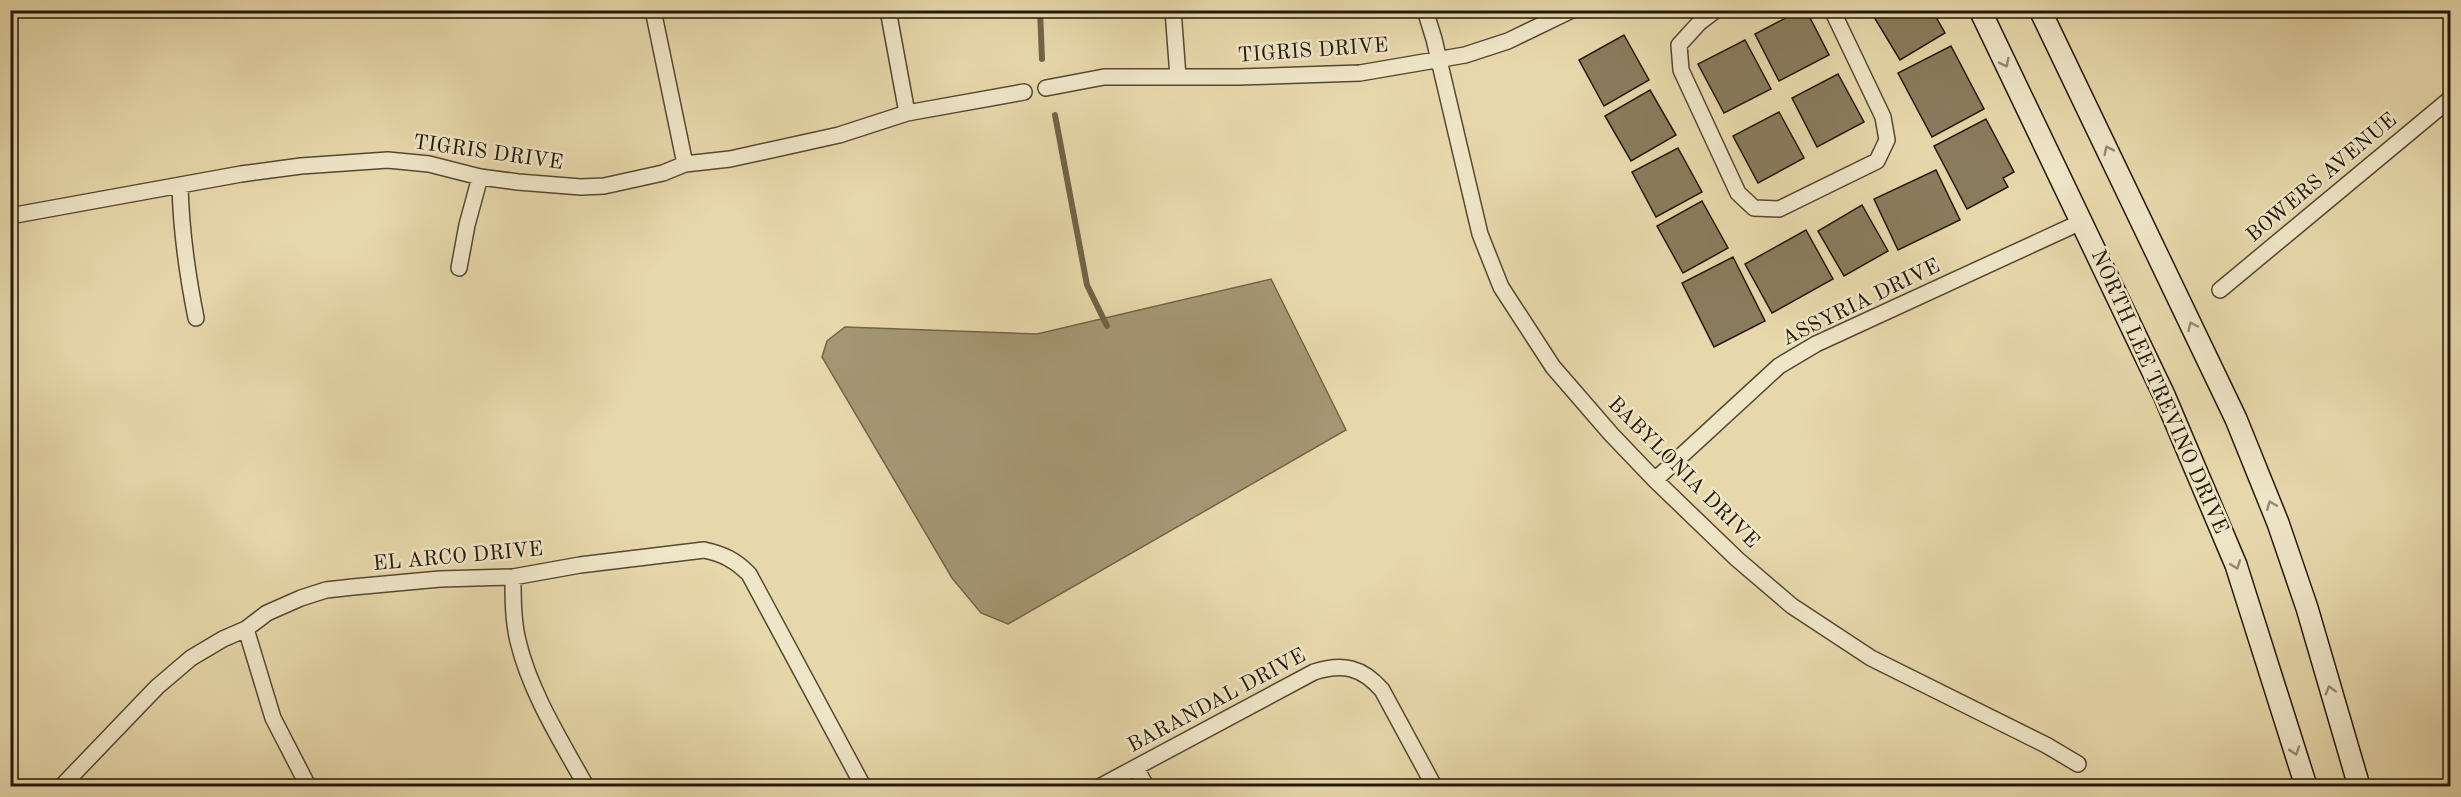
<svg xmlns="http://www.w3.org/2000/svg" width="2461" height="797" font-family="'Old Standard TT',serif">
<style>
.water{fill:#a59774;stroke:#716449;stroke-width:1.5}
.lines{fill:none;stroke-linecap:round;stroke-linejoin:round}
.stream{stroke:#716449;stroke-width:6}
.building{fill:#897c5d;stroke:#241808;stroke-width:1.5}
.minor-casing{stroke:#554831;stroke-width:18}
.secondary-casing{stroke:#241808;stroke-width:24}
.minor{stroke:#efe6c8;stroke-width:15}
.secondary{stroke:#efe6c8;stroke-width:21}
.oneway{stroke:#948972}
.labels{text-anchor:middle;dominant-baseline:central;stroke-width:5;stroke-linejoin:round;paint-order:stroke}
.street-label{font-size:21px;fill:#241808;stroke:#efe6c8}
</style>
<rect width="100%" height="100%" fill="#e7d8ab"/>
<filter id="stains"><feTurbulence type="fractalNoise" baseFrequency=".00333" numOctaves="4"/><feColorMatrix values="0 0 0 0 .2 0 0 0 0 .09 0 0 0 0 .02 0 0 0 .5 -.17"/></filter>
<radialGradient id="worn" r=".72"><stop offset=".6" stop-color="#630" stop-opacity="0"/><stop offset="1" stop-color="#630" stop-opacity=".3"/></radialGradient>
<path class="water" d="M1271,279L1346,430L1008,624L981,613L952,578L822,357L827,341L845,327L1037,334Z"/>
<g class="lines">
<path class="stream" d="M1040,10L1042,59
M1055,115L1087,285L1107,326"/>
</g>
<path class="building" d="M1801,10H1806L1829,55L1779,81L1755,34Z
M1874,10H1932L1945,33L1900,60L1871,12Z
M1624,35L1649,80L1604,106L1579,60Z
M1745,40L1771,89L1724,113L1698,64Z
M1951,46L1984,109L1932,137L1898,73Z
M1838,74L1864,122L1817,147L1792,98Z
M1650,90L1676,135L1631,161L1605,116Z
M1779,112L1804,158L1758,183L1733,136Z
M1986,119L2014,172L2003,178L2008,187L1967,209L1934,146Z
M1678,148L1702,192L1656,217L1632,172Z
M1936,170L1960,220L1898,250L1874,199Z
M1702,201L1728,248L1683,273L1657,226Z
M1862,205L1888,251L1844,276L1818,231Z
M1806,230L1833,279L1772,313L1745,264Z
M1733,257L1765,321L1714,347L1682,283Z"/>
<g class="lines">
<g class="minor-casing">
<path id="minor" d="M653,10L685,164
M888,10L907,113
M1173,10L1178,77
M1425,10L1434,39L1480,234L1501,287L1553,367L1611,434L1655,480L1737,559L1792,606L1871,658L2046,745L2078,764
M1716,10L1700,22L1679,45L1681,70L1738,193L1754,208L1779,209L1877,161L1887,140L1883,117L1832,10
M1046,88L1104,77H1238L1360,73L1465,55L1508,41L1572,10
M180,185C181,230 187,273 196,318
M10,216L241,174L301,166L388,160L429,164L480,177L518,182L581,187L604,186L663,173L685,164L730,159L839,135L907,113L1024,92
M459,268L467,225L480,177
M2220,290L2450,99
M1655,480L1779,366L1816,344L2081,222
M513,577C513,599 513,620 518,641C530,692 561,741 586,786
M246,629L273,718L308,786
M1136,768L1146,786
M62,786L157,687L191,658L223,639L246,629L267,613L301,598L326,590L353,587L440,579L513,577L580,565L704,550C723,554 735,560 749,574L863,786
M1101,786L1314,672C1343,663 1362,667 1382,690L1434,786"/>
</g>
<g class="secondary-casing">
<path id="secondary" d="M1980,10L2164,395L2236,565L2306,786
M2040,10L2236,419L2278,523L2307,608L2359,786"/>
</g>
<use href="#minor" class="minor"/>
<use href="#secondary" class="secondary"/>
</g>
<defs><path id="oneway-chevron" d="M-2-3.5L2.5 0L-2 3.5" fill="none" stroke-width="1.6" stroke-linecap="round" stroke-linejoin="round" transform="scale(1.5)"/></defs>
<g class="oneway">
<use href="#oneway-chevron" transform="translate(2005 63) rotate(64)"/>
<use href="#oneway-chevron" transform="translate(2108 150) rotate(-116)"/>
<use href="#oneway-chevron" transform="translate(2192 326) rotate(-115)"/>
<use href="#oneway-chevron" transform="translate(2271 505) rotate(-112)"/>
<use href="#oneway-chevron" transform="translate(2236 565) rotate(70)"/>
<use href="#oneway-chevron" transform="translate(2330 690) rotate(-106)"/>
<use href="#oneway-chevron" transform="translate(2295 751) rotate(72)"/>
</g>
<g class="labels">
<g class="street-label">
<text transform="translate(1313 51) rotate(-4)">TIGRIS DRIVE</text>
<text transform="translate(488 153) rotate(8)">TIGRIS DRIVE</text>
<text transform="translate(2322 178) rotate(-40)">BOWERS AVENUE</text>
<text transform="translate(1861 303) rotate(-26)">ASSYRIA DRIVE</text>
<text transform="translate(2159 392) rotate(66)">NORTH LEE TREVINO DRIVE</text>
<text transform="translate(1683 473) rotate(45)">BABYLONIA DRIVE</text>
<text transform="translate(458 557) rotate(-5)">EL ARCO DRIVE</text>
<text transform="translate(1217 701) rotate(-28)">BARANDAL DRIVE</text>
</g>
</g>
<rect width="2461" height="797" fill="none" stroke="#e7d8ab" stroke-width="36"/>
<rect x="12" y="12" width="2437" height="773" fill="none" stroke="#241808" stroke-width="3"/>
<rect x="18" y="18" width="2425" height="761" fill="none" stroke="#241808" stroke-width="1.5"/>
<rect width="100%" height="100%" filter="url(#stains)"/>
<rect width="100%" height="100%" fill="url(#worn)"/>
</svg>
